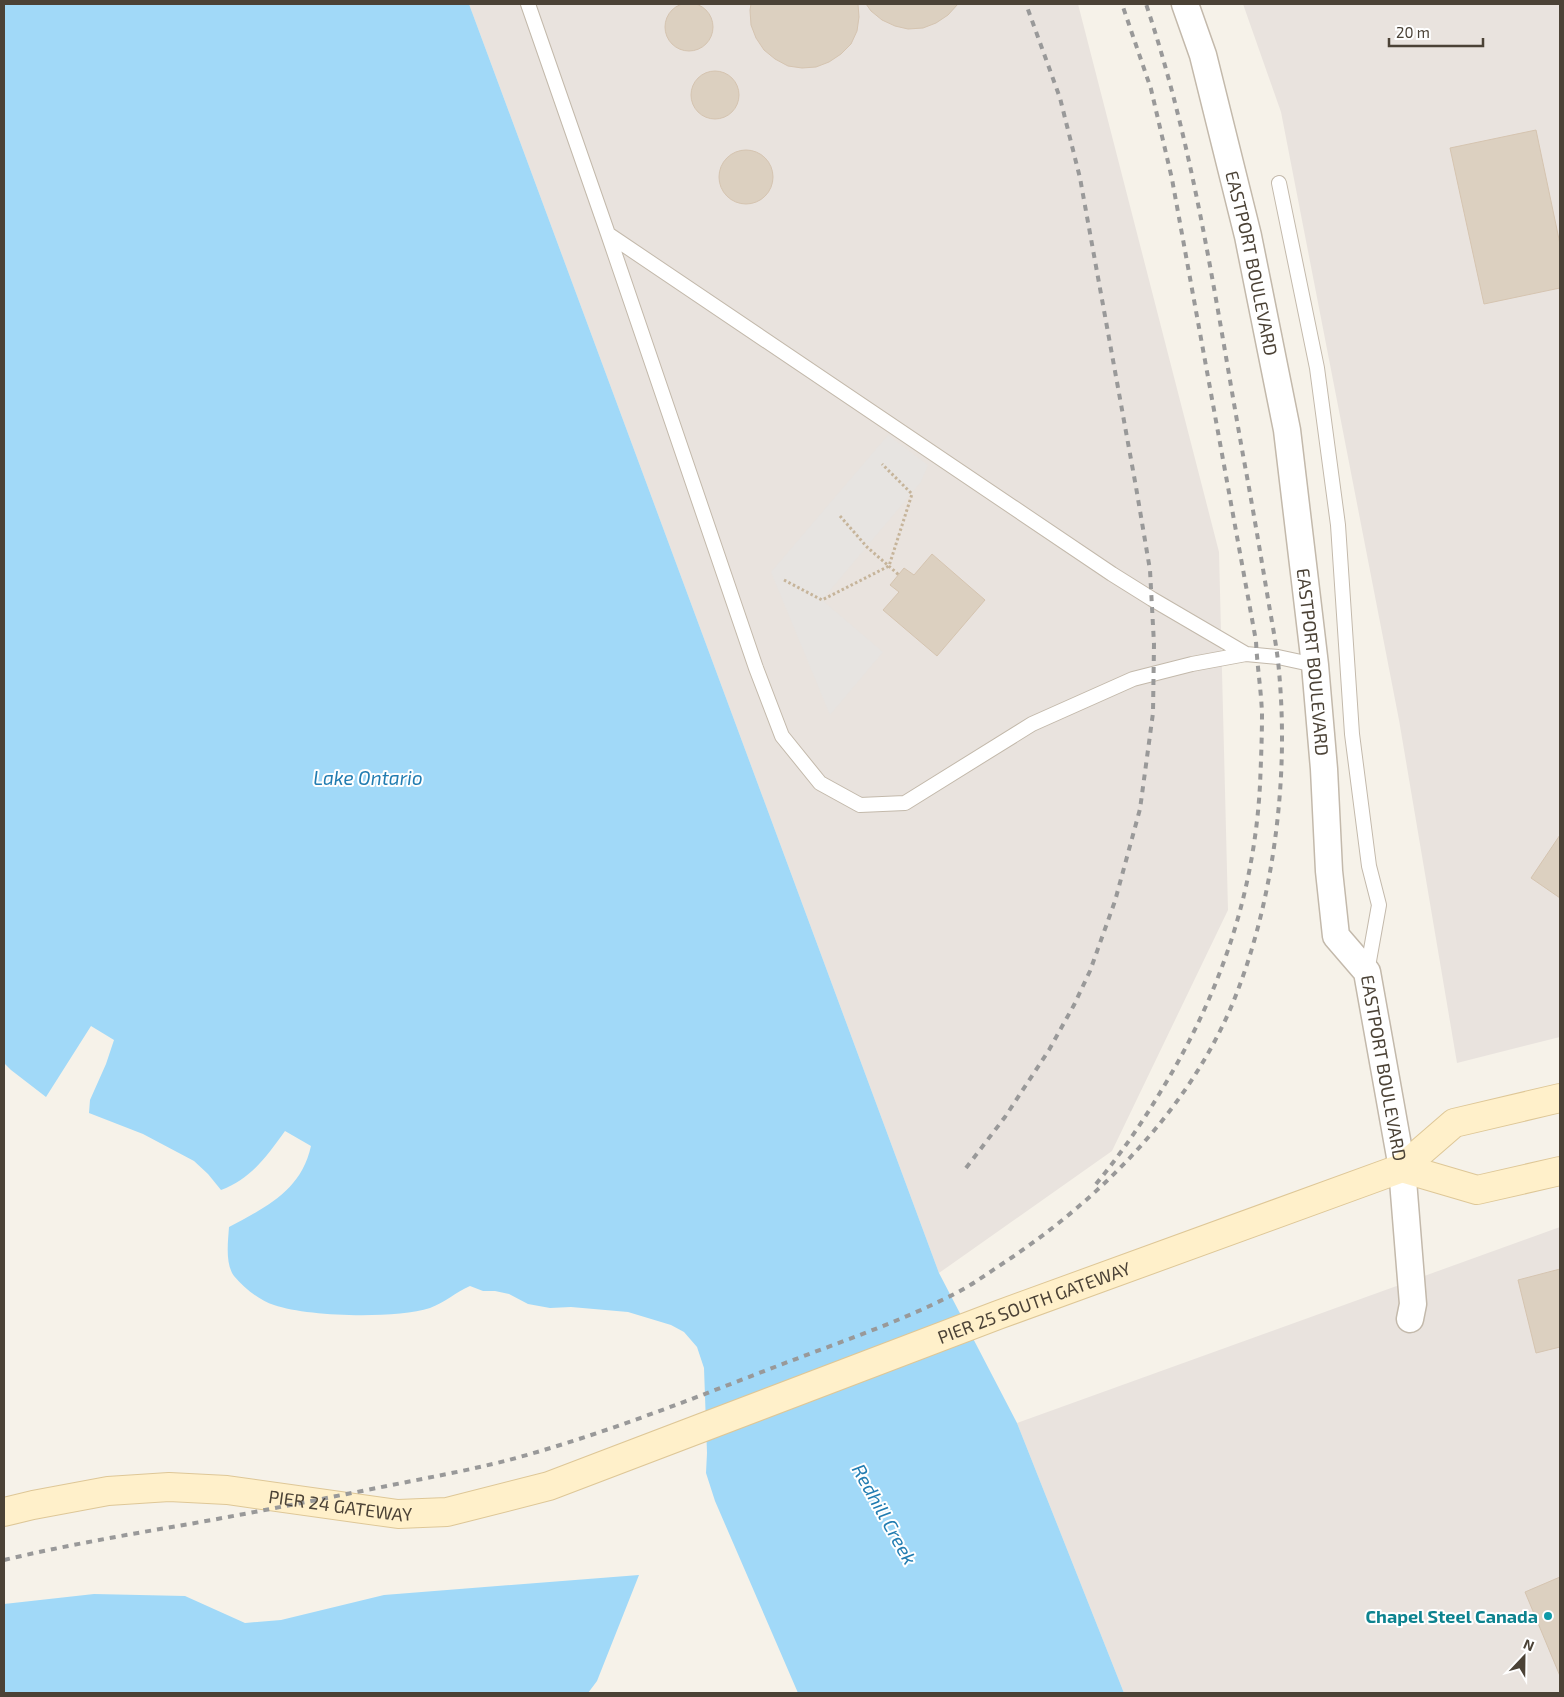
<svg xmlns="http://www.w3.org/2000/svg" width="1564" height="1697" font-family="'Exo 2',sans-serif">
<style>
.industrial{fill:#e9e3de}
.parking{fill:#e7e4e1}
.water{fill:#a1d9f8}
.building{fill:#dcd0c0;stroke:#d5c4b0}
.lines{fill:none;stroke-linecap:round;stroke-linejoin:round}
.lane-casing{stroke:#c3b9ab;stroke-width:16}
.street-casing{stroke:#c3b9ab;stroke-width:29}
.secondary-casing{stroke:#dec797;stroke-width:30}
.path{stroke:#c6b49a;stroke-width:3;stroke-dasharray:2.5 2.5;stroke-linecap:butt}
.lane{stroke:#fff;stroke-width:14}
.street{stroke:#fff;stroke-width:26}
.secondary{stroke:#fff0ca;stroke-width:28}
.rail{stroke:#999;stroke-width:4;stroke-dasharray:6 6;stroke-linecap:butt}
.culture-dot{fill:#0f9aa8;stroke:#fff;stroke-width:2}
.labels{text-anchor:middle;dominant-baseline:central;stroke-width:4;stroke-linejoin:round;paint-order:stroke}
.street-label{font-size:18px;fill:#4b4236;stroke:#fff}
.culture-label{font-size:18px;font-weight:bold;fill:#0d838f;stroke:#fff;text-anchor:end}
.water-label{font-size:19px;font-style:italic;fill:#217cb1;stroke:#fff}
</style>
<rect width="100%" height="100%" fill="#f6f2e9"/>
<path class="industrial" d="M469,4H1078L1219,552L1228,910L1112,1151L939,1273Z
M1243,4H1560V1037L1457,1063L1399,720L1281,112Z
M1560,1227V1693H1124L1017,1423Z"/>
<path class="parking" d="M888,435L928,465L921,482L822,600L883,652L830,715L771,572Z"/>
<path class="water" d="M4,4H469L939,1273L1017,1423L1124,1693H798L715,1501L706,1473L707,1453L704,1368L697,1347L684,1332L671,1325L628,1312L571,1307L550,1308L528,1304L509,1294L495,1291H483L470,1286C456,1292 444,1303 430,1308C395,1319 309,1317 274,1305C260,1301 244,1288 234,1276C225,1264 228,1242 229,1227C266,1207 301,1191 311,1146L285,1131C267,1156 251,1179 221,1190L208,1174L194,1161L143,1134L89,1113L90,1100L106,1064L114,1040L91,1026L46,1097L11,1070L4,1063Z
M639,1575L597,1681L588,1693H4V1604L94,1594L185,1596L245,1623L281,1620L384,1595Z"/>
<path class="building" d="M665 27a24 24 0 1 1 48 0a24 24 0 1 1-48 0Z
M751,4H858L859,17L857,31L851,44L841,54L829,62L816,67L802,68L788,66L775,59L764,50L756,38L751,25L750,10Z
M866,4H958L948,15L936,23L923,28L908,29L895,26L882,20L871,11Z
M691 95a24 24 0 1 1 48 0a24 24 0 1 1-48 0Z
M1536,130L1560,244V288L1484,304L1450,148Z
M719 177a27 27 0 1 1 54 0a27 27 0 1 1-54 0Z
M932,554L985,600L937,656L883,610L899,592L890,585L904,568L914,575Z
M1560,835V898L1531,878Z
M1560,1269V1347L1536,1353L1518,1280Z
M1560,1577V1676L1525,1592Z"/>
<g class="lines">
<g class="lane-casing">
<path id="lane" d="M528,4L608,234L756,668L782,736L820,783L860,805L905,803L1032,724L1133,679L1192,664L1246,654
M1279,183L1317,368L1338,525L1352,734L1369,866L1379,905L1367,972
M608,234L1112,574L1152,599L1246,654L1278,657L1315,665"/>
</g>
<g class="street-casing">
<g id="street">
<path id="s1" d="M1185,4L1203,55L1248,236L1287,430L1315,665L1324,769L1329,871L1336,936L1367,972L1402,1168L1413,1304L1410,1319"/>
</g>
</g>
<g class="secondary-casing">
<g id="secondary">
<path d="M1402,1168L1477,1190L1560,1171"/>
<path id="s2" d="M4,1512L33,1505L108,1491L169,1487L227,1490L398,1514L447,1512L549,1486L998,1315L1402,1168L1454,1123L1560,1098"/>
</g>
</g>
<path class="path" d="M840,516L867,547L899,575
M784,580L822,600L889,566L912,494L882,464"/>
<use href="#lane" class="lane"/>
<use href="#street" class="street"/>
<use href="#secondary" class="secondary"/>
<path class="rail" d="M966,1168L1005,1117L1049,1050L1074,1005L1090,971L1115,901L1140,809L1153,713L1154,644L1150,570L1136,487L1080,178L1060,98L1026,4
M1096,1184C1120,1155 1142,1123 1161,1091C1219,996 1254,896 1260,785C1261,761 1262,737 1262,713C1261,689 1257,665 1256,641L1172,179L1151,89L1122,4
M4,1560C67,1545 131,1534 195,1523C251,1513 306,1502 362,1491C410,1481 457,1473 505,1461C599,1436 689,1400 780,1365C840,1342 903,1321 960,1291C978,1281 994,1269 1011,1258C1104,1195 1188,1109 1232,1005C1258,942 1273,872 1279,804C1283,760 1283,715 1279,671C1277,647 1272,623 1268,599C1260,551 1252,503 1243,455C1216,304 1195,150 1146,4"/>
</g>
<circle class="culture-dot" cx="1548" cy="1616" r="5"/>
<g class="labels">
<g class="street-label">
<text stroke="none"><textPath href="#s1" startOffset="268">EASTPORT BOULEVARD</textPath></text>
<text stroke="none"><textPath href="#s1" startOffset="672">EASTPORT BOULEVARD</textPath></text>
<text stroke="none"><textPath href="#s1" startOffset="1092">EASTPORT BOULEVARD</textPath></text>
<text stroke="none"><textPath href="#s2" startOffset="1071">PIER 25 SOUTH GATEWAY</textPath></text>
<text stroke="none"><textPath href="#s2" startOffset="340">PIER 24 GATEWAY</textPath></text>
</g>
<g class="culture-label">
<text x="1538" y="1616">Chapel Steel Canada</text>
</g>
<g class="water-label">
<text x="368" y="777">Lake Ontario</text>
<text transform="translate(885 1514) rotate(61)">Redhill Creek</text>
</g>
</g>
<rect width="1564" height="1697" fill="none" stroke="#4b4236" stroke-width="10"/>
<g transform="translate(1524 1657) rotate(22)" stroke="#ffffff" stroke-width="4" paint-order="stroke">
<path d="M0-4L9 19L0 12L-9 19Z" fill="#4b4236"/>
<text y="-8" font-size="14" font-weight="bold" text-anchor="middle" fill="#4b4236">N</text>
</g>
<path d="M1389 38v8h94v-8" fill="none" stroke="#4b4236" stroke-width="2.5"/>
<text x="1396" y="38" font-size="15" fill="#4b4236" stroke="#ffffff" stroke-width="4" paint-order="stroke">20 m</text>
</svg>
